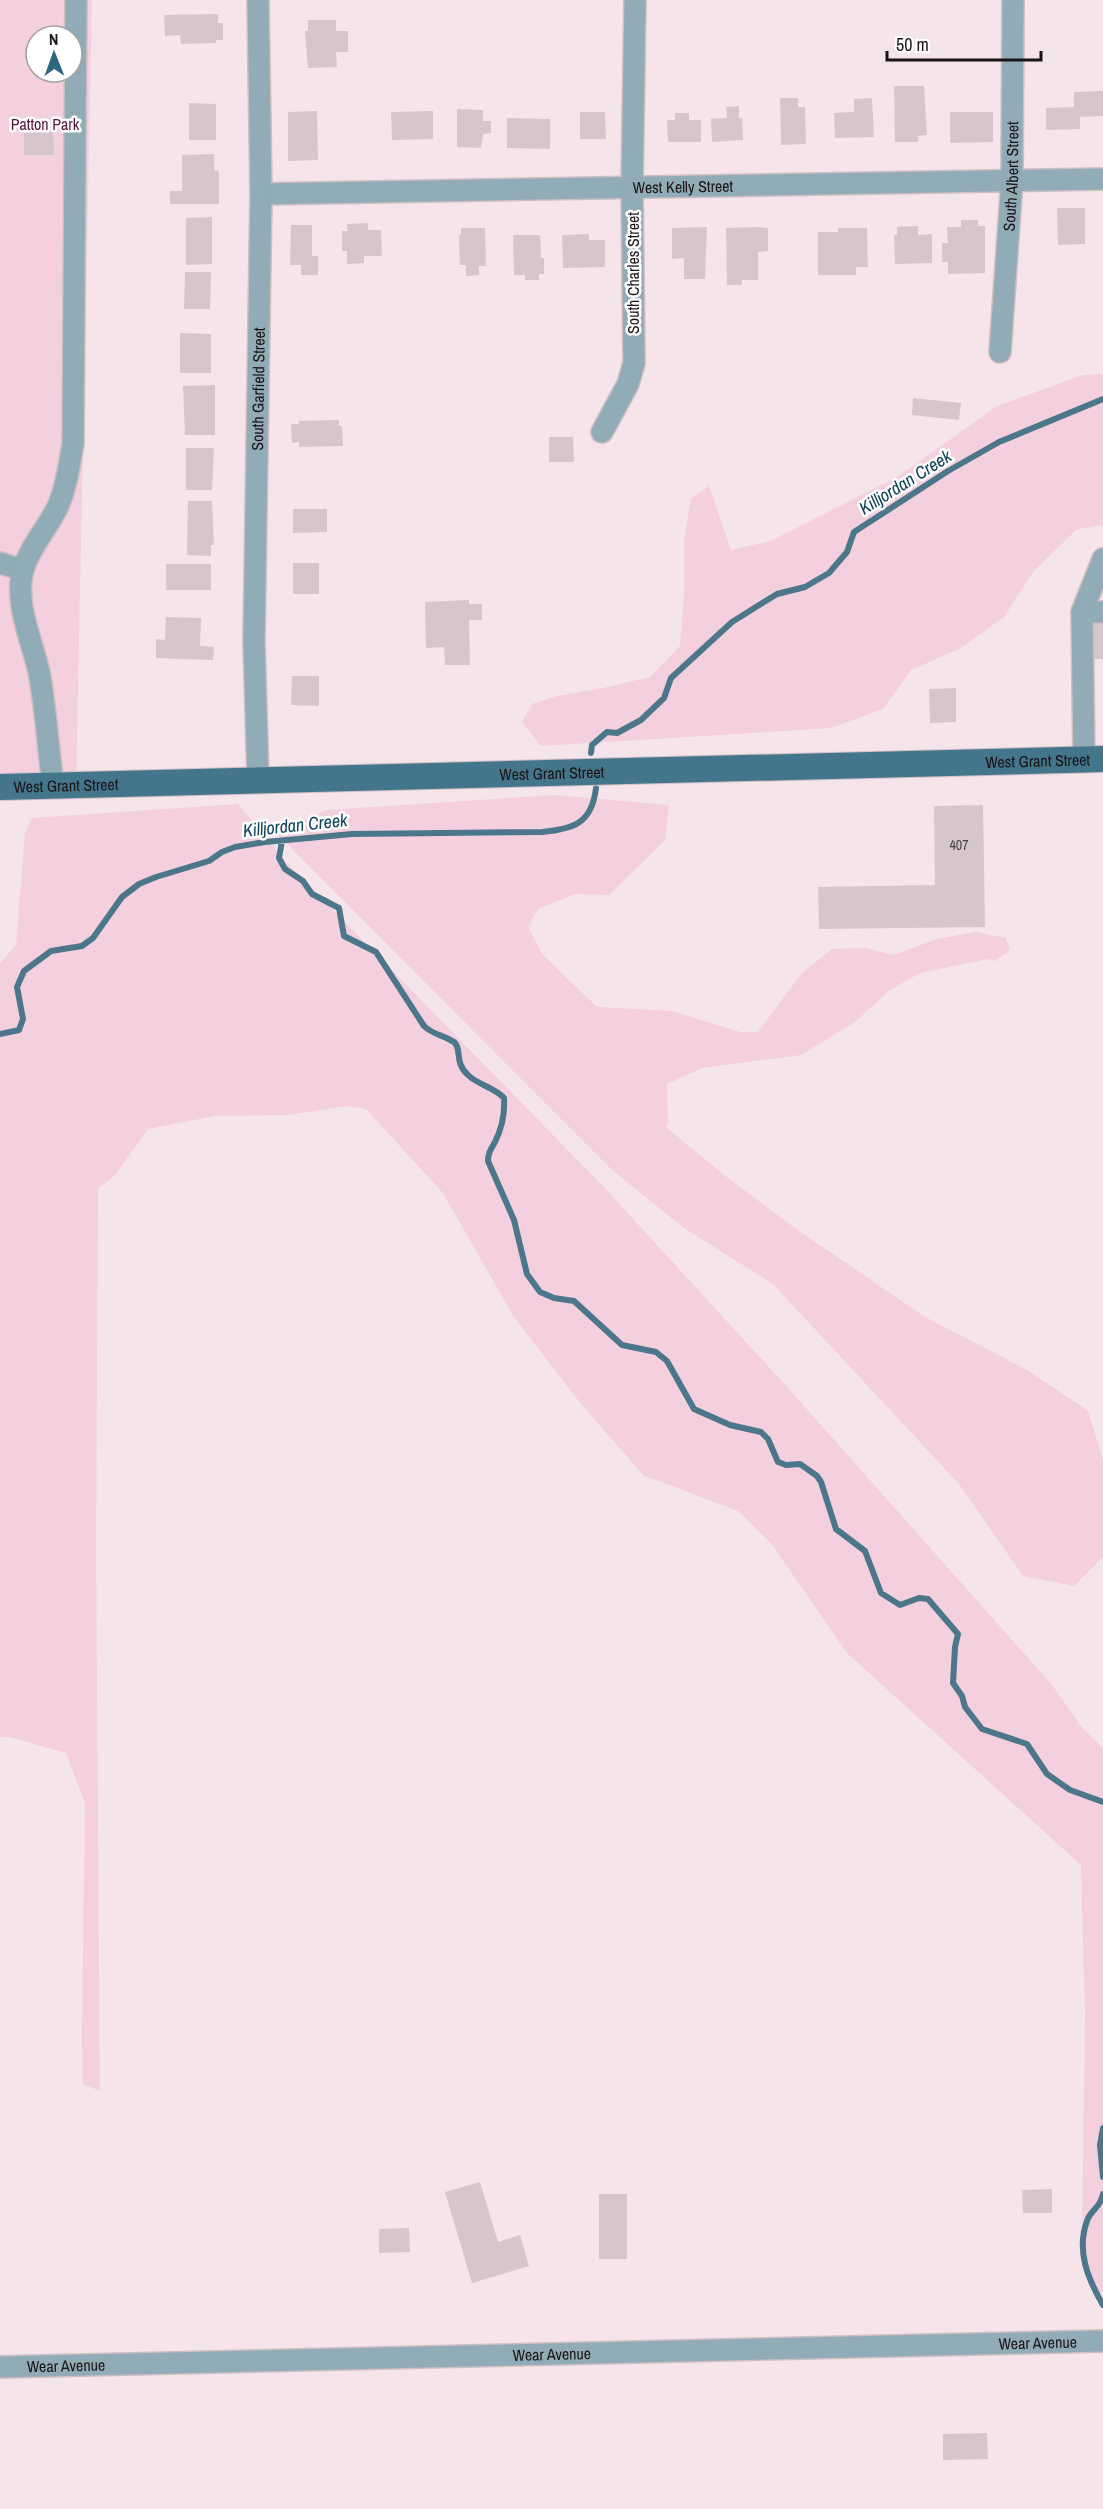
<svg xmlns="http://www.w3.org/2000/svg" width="1103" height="2509" font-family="'Archivo Narrow',sans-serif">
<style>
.green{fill:#f4cfde;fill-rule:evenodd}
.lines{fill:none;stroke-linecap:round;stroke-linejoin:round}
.stream{stroke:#4c768a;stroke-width:6}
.building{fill:#d6c5cc}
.minor-casing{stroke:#cebfc4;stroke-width:24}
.major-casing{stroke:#cebfc4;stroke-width:28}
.minor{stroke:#91abb7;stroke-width:21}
.major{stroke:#43758b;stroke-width:26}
.labels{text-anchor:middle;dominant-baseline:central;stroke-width:5;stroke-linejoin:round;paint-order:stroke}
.number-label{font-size:14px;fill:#494044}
.park-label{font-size:16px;fill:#581538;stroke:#fff}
.street-label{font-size:16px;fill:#1a1416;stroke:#fff}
.water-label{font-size:18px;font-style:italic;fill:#0e4458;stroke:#fff}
</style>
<rect width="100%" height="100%" fill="#f5e4ea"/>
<path class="green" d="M0,0H92L76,785L0,786ZM36,36H72V72H36Z
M1103,374V525L1077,529L1033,572L1004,617L961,648L911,670L883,709L831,728L541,746L522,722L532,704L557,696L603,688L650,677L680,646L684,599V541L691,499L709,486L731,550L771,541L899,476L997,406L1083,375Z
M554,795L669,805L665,840L609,895L576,894L538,909L528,927L542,954L597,1007L672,1011L740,1032H758L802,973L832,949L866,948L894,955L937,939L976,932L1006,938L1010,950L995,961L988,959L920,973L890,990L855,1022L801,1055L702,1068L667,1084L668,1121L666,1127L724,1175L792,1226L925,1317L1029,1371L1088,1411L1103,1460V1557L1074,1586L1023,1576L959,1484L773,1284L684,1228L612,1170L276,833L327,810Z
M238,804L286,862L602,1185L788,1388L1052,1685L1083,1729L1103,1748V2294L1092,2286L1082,2249L1085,2014L1081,1865L847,1653L771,1543L738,1511L643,1475L578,1400L514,1317L443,1193L366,1109L347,1106L287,1115L215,1116L148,1129L115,1175L98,1189L96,1552L100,2091L83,2084L82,2037L85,1803L66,1753L10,1737H0V963L16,945L25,833L32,818Z"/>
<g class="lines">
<path class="stream" d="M591,753L592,745L607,732L617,733L641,720L664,698L671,678L732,622L777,594L805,587L829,573L847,552L854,532L948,471L999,442L1103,399
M282,841L279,858L285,869L303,881L312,894L339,908L344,936L376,952L424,1026C433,1035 444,1035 454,1042C462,1048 454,1063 468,1075C478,1085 494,1087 504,1098C505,1113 502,1128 495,1142C491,1149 488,1153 488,1161L514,1220L527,1274L540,1292L554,1298L574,1301L622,1345L656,1352L667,1361L694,1409L730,1425L761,1432L768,1439L778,1462L786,1465L800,1464L817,1476L821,1482L836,1529L865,1551L881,1593L900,1605L919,1598L928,1599L958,1634L955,1647L953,1683L962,1696L965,1707L982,1729L1027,1744L1047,1774L1070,1790L1103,1802
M0,1034L19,1030L23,1019L17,987L24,971L51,951L82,946L93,938L122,897L139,884L156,877L209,861L222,852L235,847L265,842L352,834L542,832C574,829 592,823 596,788
M1103,2128L1100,2145L1103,2177
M1103,2194C1100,2209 1090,2210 1087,2221C1076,2251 1088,2279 1103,2305"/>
</g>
<path class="building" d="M218,14V23H223V40H216V43L181,44L180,35L165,36L164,15Z
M308,20H336V31H348V52H336L337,67L308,68L305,31H308Z
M894,86H924L927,135L918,136V142H895Z
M1103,91V116L1080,117V129L1046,130V108L1074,107V92Z
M780,98H798V107H805L806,144L781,145Z
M872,98L874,137L835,138L834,113L854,112V99Z
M189,103L216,104V140H189Z
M739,106V118H742L743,140L712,142L711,119L727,118L726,107Z
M457,109L483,110V121H491V133L483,134L481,148L457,147Z
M317,111L318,160L288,161V112Z
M433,111V139L392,140L391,112Z
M580,112H605L606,139H580Z
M950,112H993V142L950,143Z
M675,113H689V120H701V142H668L667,120H675Z
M507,118L550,119V149L507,148Z
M24,130H53L54,155H24Z
M214,154V170L219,171V204H170V191H182V155Z
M1057,208H1085V244L1058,245Z
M212,217V264L186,265V218Z
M961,220H978V226H985V273L948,274V262H942V243H948L947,227H961Z
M368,223V230H381L382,256H364V263L347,264V251H342V231H348L347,224Z
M291,225H312V256H318V275H301V265H290Z
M918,226V235L932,234V263L895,264L894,235H897V227Z
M707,227L705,279H684V258L672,259V228Z
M757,227L768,228V251L758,252V280H742V285H727L726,228Z
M461,228H485L486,266H479V275L466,276V265H460L459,235H461Z
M838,228H867L868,267H856V275H818V232H838Z
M589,234V240H605V267L563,268L562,235Z
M513,235H540L541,258H544V274H539V280H525V275H514Z
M185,272H211L210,309H184Z
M180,333L211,334V373H180Z
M215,385V435H185L183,386Z
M913,398L961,403L959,420L912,415Z
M339,420V426H342L343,446L299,447V442L292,443L291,424H299V421Z
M549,437H573L574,462H549Z
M186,448H214L212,490H186Z
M188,501H212L214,545H211V556L187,555Z
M293,509H327V532L293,533Z
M293,563H319V594H293Z
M166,564H211V590H166Z
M469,600V604H482V620H469L470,665H445L444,647L426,648L425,602Z
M166,617L201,618L200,646L214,647L213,660L156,658V639L165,640Z
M1091,622H1103V659H1092Z
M292,676H319V706L291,705Z
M956,688V722L930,723L929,689Z
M983,805L985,927L819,929L818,887L935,885L934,806Z
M480,2182L498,2242L520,2235L529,2266L472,2283L445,2192Z
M1052,2189V2213H1023L1022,2190Z
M599,2194H627V2259H599Z
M409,2228L410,2252L379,2253V2229Z
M987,2433L988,2459L943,2460V2434Z"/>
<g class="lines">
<g class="minor-casing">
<g id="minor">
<path id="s1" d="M261,194L1103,179"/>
<path id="s2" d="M1000,352L1012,180L1013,0"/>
<path d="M602,432L628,384L634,363L632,187L635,0"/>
<path d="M0,563L23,570"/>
<path d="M1082,612H1103"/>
<path d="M1084,760L1082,612L1103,559"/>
<path id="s3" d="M258,779L254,641L261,194L258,0"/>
<path d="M53,785C48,748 46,710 39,672C32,641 14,602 23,570C30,546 48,528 58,506C67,486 69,465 73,444L76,0"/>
<path id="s4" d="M0,2367L1103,2341"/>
</g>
</g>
<g class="major-casing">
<g id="major">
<path id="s5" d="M0,787L1103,759"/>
</g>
</g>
<use href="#minor" class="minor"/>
<use href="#major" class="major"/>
</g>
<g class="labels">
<g class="number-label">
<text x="959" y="845">407</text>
</g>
<g class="park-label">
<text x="45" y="124">Patton Park</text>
</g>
<g class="street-label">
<text stroke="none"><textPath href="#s2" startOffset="176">South Albert Street</textPath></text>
<text stroke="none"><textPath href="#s1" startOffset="422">West Kelly Street</textPath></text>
<text transform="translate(633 273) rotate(-90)">South Charles Street</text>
<text stroke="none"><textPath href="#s3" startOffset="390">South Garfield Street</textPath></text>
<text stroke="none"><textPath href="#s5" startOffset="1038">West Grant Street</textPath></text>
<text stroke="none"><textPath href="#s5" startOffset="552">West Grant Street</textPath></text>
<text stroke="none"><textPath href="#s5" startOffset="66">West Grant Street</textPath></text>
<text stroke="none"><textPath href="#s4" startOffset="1038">Wear Avenue</textPath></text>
<text stroke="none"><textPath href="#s4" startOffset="552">Wear Avenue</textPath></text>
<text stroke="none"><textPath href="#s4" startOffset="66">Wear Avenue</textPath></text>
</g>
<g class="water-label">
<text transform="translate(905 482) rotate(-32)">Killjordan Creek</text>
<text transform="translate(295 825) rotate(-6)">Killjordan Creek</text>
</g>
</g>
<g transform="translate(54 54) rotate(359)"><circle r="28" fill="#ffffff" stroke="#a3a1a2" stroke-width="1.5"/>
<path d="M0-4.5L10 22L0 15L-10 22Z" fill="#2d6880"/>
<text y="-9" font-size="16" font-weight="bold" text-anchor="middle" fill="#1a1416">N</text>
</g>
<path d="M887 51v9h154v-9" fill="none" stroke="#1a1416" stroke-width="3"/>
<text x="896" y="51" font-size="18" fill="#1a1416" stroke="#ffffff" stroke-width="4.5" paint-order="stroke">50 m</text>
</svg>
